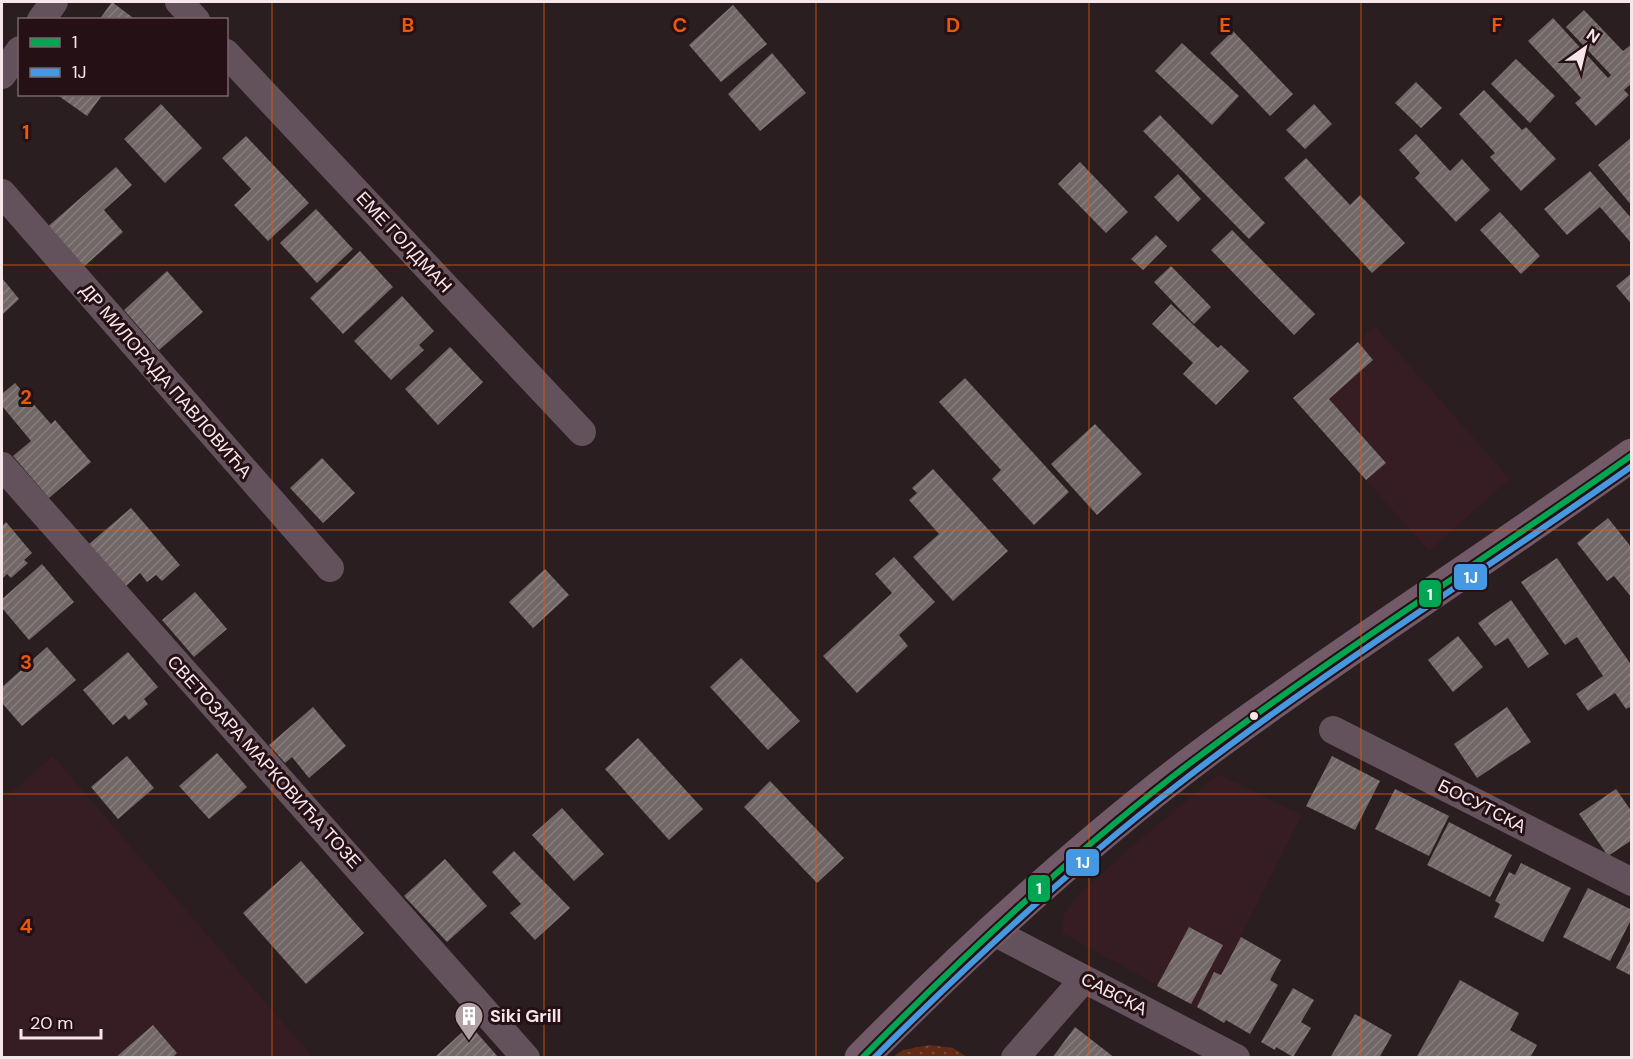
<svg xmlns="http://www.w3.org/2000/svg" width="1633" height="1059" font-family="'DM Sans',sans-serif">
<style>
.built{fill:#361c23}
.grass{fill:url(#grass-dots)}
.building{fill:url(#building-hatch)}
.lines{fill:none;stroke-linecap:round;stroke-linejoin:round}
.minor{stroke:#63525b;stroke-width:28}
.major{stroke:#725a68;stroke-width:33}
.bus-1-casing{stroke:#251015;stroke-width:10}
.bus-2-casing{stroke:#251015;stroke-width:10}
.bus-1{stroke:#00a651;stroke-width:6}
.bus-2{stroke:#4699e1;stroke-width:6}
.grid{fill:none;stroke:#e8590c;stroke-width:1.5;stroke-opacity:0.55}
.bus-dot{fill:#f7e7ea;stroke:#251015;stroke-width:2}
.labels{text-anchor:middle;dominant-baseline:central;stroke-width:6;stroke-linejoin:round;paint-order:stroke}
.street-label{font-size:18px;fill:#f7e7ea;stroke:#251015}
.poi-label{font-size:18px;font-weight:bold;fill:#f7e7ea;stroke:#251015;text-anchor:start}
.grid-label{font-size:20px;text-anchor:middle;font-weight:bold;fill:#e8590c;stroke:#251015;stroke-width:6;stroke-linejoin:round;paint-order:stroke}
.line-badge{stroke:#251015;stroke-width:2}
.badge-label{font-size:16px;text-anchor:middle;font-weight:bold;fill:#fff}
</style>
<defs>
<pattern id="grass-dots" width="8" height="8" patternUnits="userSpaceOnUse" patternTransform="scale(1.5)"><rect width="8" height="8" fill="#612b15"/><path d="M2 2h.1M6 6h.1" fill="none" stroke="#784a37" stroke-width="1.8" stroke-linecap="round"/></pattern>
<pattern id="building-hatch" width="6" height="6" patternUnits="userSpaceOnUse" patternTransform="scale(1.5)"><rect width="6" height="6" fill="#726767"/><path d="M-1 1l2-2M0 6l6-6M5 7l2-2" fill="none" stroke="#877d7d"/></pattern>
</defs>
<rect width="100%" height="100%" fill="#2a1e21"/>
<path class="built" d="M1375,326L1510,479L1429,551L1293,398Z
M53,756L313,1057H172L177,1053L153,1025L115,1057H2V800Z
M1218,774L1302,815L1221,975L1214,972L1197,1007L1062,933L1063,916L1076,897L1133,845Z"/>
<path class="grass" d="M929,1045L953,1048L967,1057H893L903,1050Z"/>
<path class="building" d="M112,2L136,20H99Z
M733,5L767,44L721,82L689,45Z
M1584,10L1623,51L1632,44V83L1624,90L1629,95L1596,126L1575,103L1581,98L1528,41L1553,18L1608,78L1611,75L1566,27Z
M1233,31L1293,94L1270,116L1210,53Z
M1182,43L1239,96L1212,125L1155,71Z
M772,53L806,93L760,131L728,94Z
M1516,59L1555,96L1530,123L1491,84Z
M1416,82L1442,108L1421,128L1395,103Z
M1484,90L1522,130L1526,127L1556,159L1521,191L1490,157L1495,153L1459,114Z
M56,94H103L87,116Z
M161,104L202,148L165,183L124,139Z
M1314,104L1332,124L1305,149L1286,130Z
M1160,115L1265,223L1249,239L1143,131Z
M1416,134L1450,171L1462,159L1490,190L1456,222L1415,178L1420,173L1399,150Z
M246,136L309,203L268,241L234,205L251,189L222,158Z
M1632,137V206L1598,165Z
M1306,158L1350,205L1360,195L1405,243L1372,273L1284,178Z
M1080,162L1128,212L1106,233L1058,184Z
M116,167L132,185L104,210L123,232L80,270L45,229Z
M1590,171L1632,219V244L1600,207L1567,235L1544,209Z
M1178,174L1201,199L1178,222L1154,197Z
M316,209L353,249L317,283L280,243Z
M1500,212L1540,256L1521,274L1480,230Z
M1232,230L1315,314L1294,335L1211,250Z
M1156,235L1167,246L1143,270L1131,259Z
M360,251L393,287L343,334L310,298Z
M1171,266L1211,307L1194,324L1154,282Z
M167,271L203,312L159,350L124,310Z
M1632,273V305L1616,286Z
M2,278L19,299L2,315Z
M402,296L434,331L419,345L424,350L391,380L354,341Z
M1171,304L1218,348L1221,345L1249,371L1216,405L1183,374L1193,363L1152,324Z
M1358,342L1373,360L1329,399L1386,463L1366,480L1293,398Z
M450,347L483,382L438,425L405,389Z
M965,378L1069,492L1034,525L992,479L1001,470L939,402Z
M15,383L51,424L55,420L91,462L49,498L13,456L31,441L2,406V394Z
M1095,424L1142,474L1097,515L1051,464Z
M322,458L355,493L323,523L290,488Z
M933,469L1008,551L953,601L913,557L939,534L909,500L917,493L912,488Z
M131,508L180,565L162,581L156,575L147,582L140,573L126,586L89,544Z
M1608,518L1632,548V598L1614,576L1607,581L1577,543Z
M6,522L32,553L24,560L28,563L11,578L7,574L2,579V526Z
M894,557L935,602L899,635L908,646L857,693L823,656L892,593L875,574Z
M1557,558L1632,666V706L1626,709L1615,693L1588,711L1576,694L1603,676L1577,637L1565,645L1521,582Z
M42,564L74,602L29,640L2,608V599Z
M545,569L569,595L533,628L509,602Z
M195,592L227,629L194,657L162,620Z
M1511,600L1549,654L1528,668L1508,638L1495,646L1478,623Z
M1458,636L1483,667L1453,692L1428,660Z
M47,647L76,680L22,726L2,703V687Z
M128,652L158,687L144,699L148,704L129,720L125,715L113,725L83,690Z
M741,658L800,721L768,750L710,687Z
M313,707L346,746L309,778L292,757L285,763L269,745Z
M1507,707L1531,742L1477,778L1454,744Z
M638,738L703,809L669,840L605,769Z
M217,753L247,787L209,819L179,786Z
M127,756L154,788L118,819L91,787Z
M1332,756L1380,781L1355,830L1306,806Z
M770,781L844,858L817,883L744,807Z
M1395,789L1449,816L1429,856L1375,829Z
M1616,789L1632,812V840L1608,856L1579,814Z
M562,808L604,854L574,881L532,835Z
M1449,822L1512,855L1490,897L1427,865Z
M514,851L570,908L535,940L510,913L521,904L492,872Z
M445,859L487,906L447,942L404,896Z
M301,861L364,933L306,984L243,913Z
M1521,863L1571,888L1543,942L1494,917L1500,904L1495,901L1509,872L1515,875Z
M1588,888L1632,910V918L1610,961L1563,937Z
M1189,927L1223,945L1191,1004L1157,986Z
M1241,937L1281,960L1270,980L1278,985L1250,1034L1226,1020L1224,1023L1197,1007L1214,972L1221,975Z
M1632,937V976L1616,968Z
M1460,980L1519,1013L1510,1030L1537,1045L1530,1058H1416Z
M1293,988L1314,1000L1301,1022L1311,1028L1293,1057L1276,1047L1275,1050L1261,1042Z
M1355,1014L1392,1035L1379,1058H1330Z
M153,1025L177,1053L172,1058H115Z
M470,1025L499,1058H437L436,1056Z
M1075,1027L1115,1058H1052Z"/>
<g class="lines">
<path class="minor" d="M179,2L196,20
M41,20L54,2
M226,53L582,432
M2,75L20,50
M2,193L330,568
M2,466L526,1058
M1333,730L1632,882
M992,931L1236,1058
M1015,1058L1084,979"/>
<path class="major" d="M861,1058C973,945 1091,836 1219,742C1354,643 1496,553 1632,455"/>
<g class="bus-1-casing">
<path id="bus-1" d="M862,1058C960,959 1062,863 1172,777C1320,663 1479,564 1632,455"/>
</g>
<g class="bus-2-casing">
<path id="bus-2" d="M874,1058C970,962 1069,869 1176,786C1322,672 1480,574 1632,466"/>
</g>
<use href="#bus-1" class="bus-1"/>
<use href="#bus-2" class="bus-2"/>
</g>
<path class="grid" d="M272,2V1058M544,2V1058M816,2V1058M1089,2V1058M1361,2V1058M2,265H1632M2,530H1632M2,794H1632"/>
<defs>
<g id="building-pin" transform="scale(1.5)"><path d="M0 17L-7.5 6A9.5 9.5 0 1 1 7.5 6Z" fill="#afa1a4" stroke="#251015"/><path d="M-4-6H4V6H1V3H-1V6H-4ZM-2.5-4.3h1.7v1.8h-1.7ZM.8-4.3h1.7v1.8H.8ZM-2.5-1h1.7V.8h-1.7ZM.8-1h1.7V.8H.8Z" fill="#fff"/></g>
</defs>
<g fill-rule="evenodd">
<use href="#building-pin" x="469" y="1016"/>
</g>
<circle class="bus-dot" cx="1254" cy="716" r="5"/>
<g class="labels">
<g class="street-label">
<text transform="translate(404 242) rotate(47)">ЕМЕ ГОЛДМАН</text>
<text transform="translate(166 381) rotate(49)">ДР МИЛОРАДА ПАВЛОВИЋА</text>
<text transform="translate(264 762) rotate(48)">СВЕТОЗАРА МАРКОВИЋА ТОЗЕ</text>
<text transform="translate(1482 806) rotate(27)">БОСУТСКА</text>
<text transform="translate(1114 994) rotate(27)">САВСКА</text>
</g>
<g class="poi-label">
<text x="490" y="1016">Siki Grill</text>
</g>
</g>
<g class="grid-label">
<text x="408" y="32">B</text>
<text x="680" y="32">C</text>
<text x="953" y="32">D</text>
<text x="1225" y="32">E</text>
<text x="1497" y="32">F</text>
<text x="26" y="139">1</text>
<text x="26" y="404">2</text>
<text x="26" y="669">3</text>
<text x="26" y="933">4</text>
</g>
<g class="line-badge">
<rect x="1453" y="563" width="35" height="28" rx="6" fill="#4699e1"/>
<rect x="1418" y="579" width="24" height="29" rx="6" fill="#00a651"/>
<rect x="1065" y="848" width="35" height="29" rx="6" fill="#4699e1"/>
<rect x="1027" y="874" width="24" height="29" rx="6" fill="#00a651"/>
</g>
<g class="badge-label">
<text x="1471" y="583">1J</text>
<text x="1430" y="600">1</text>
<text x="1083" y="868">1J</text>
<text x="1039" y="894">1</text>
</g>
<rect width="1633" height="1059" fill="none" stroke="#f7e7ea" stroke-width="6"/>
<rect x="18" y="18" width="210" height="78" fill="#251015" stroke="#79666a" stroke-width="1.5"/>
<rect x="30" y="38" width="30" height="9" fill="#00a651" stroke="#79666a" stroke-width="1.5"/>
<text x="72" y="48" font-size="18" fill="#f7e7ea">1</text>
<rect x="30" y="68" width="30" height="9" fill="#4699e1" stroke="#79666a" stroke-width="1.5"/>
<text x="72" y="78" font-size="18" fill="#f7e7ea">1J</text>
<g transform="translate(1585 48) rotate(34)" stroke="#251015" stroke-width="4.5" paint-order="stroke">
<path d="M0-4.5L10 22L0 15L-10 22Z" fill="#f7e7ea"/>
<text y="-9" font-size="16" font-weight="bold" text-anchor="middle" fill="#f7e7ea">N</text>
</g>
<path d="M21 1029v9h80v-9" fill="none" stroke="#f7e7ea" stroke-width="3"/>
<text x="30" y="1029" font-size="18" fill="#f7e7ea" stroke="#251015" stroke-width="4.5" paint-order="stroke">20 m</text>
</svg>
